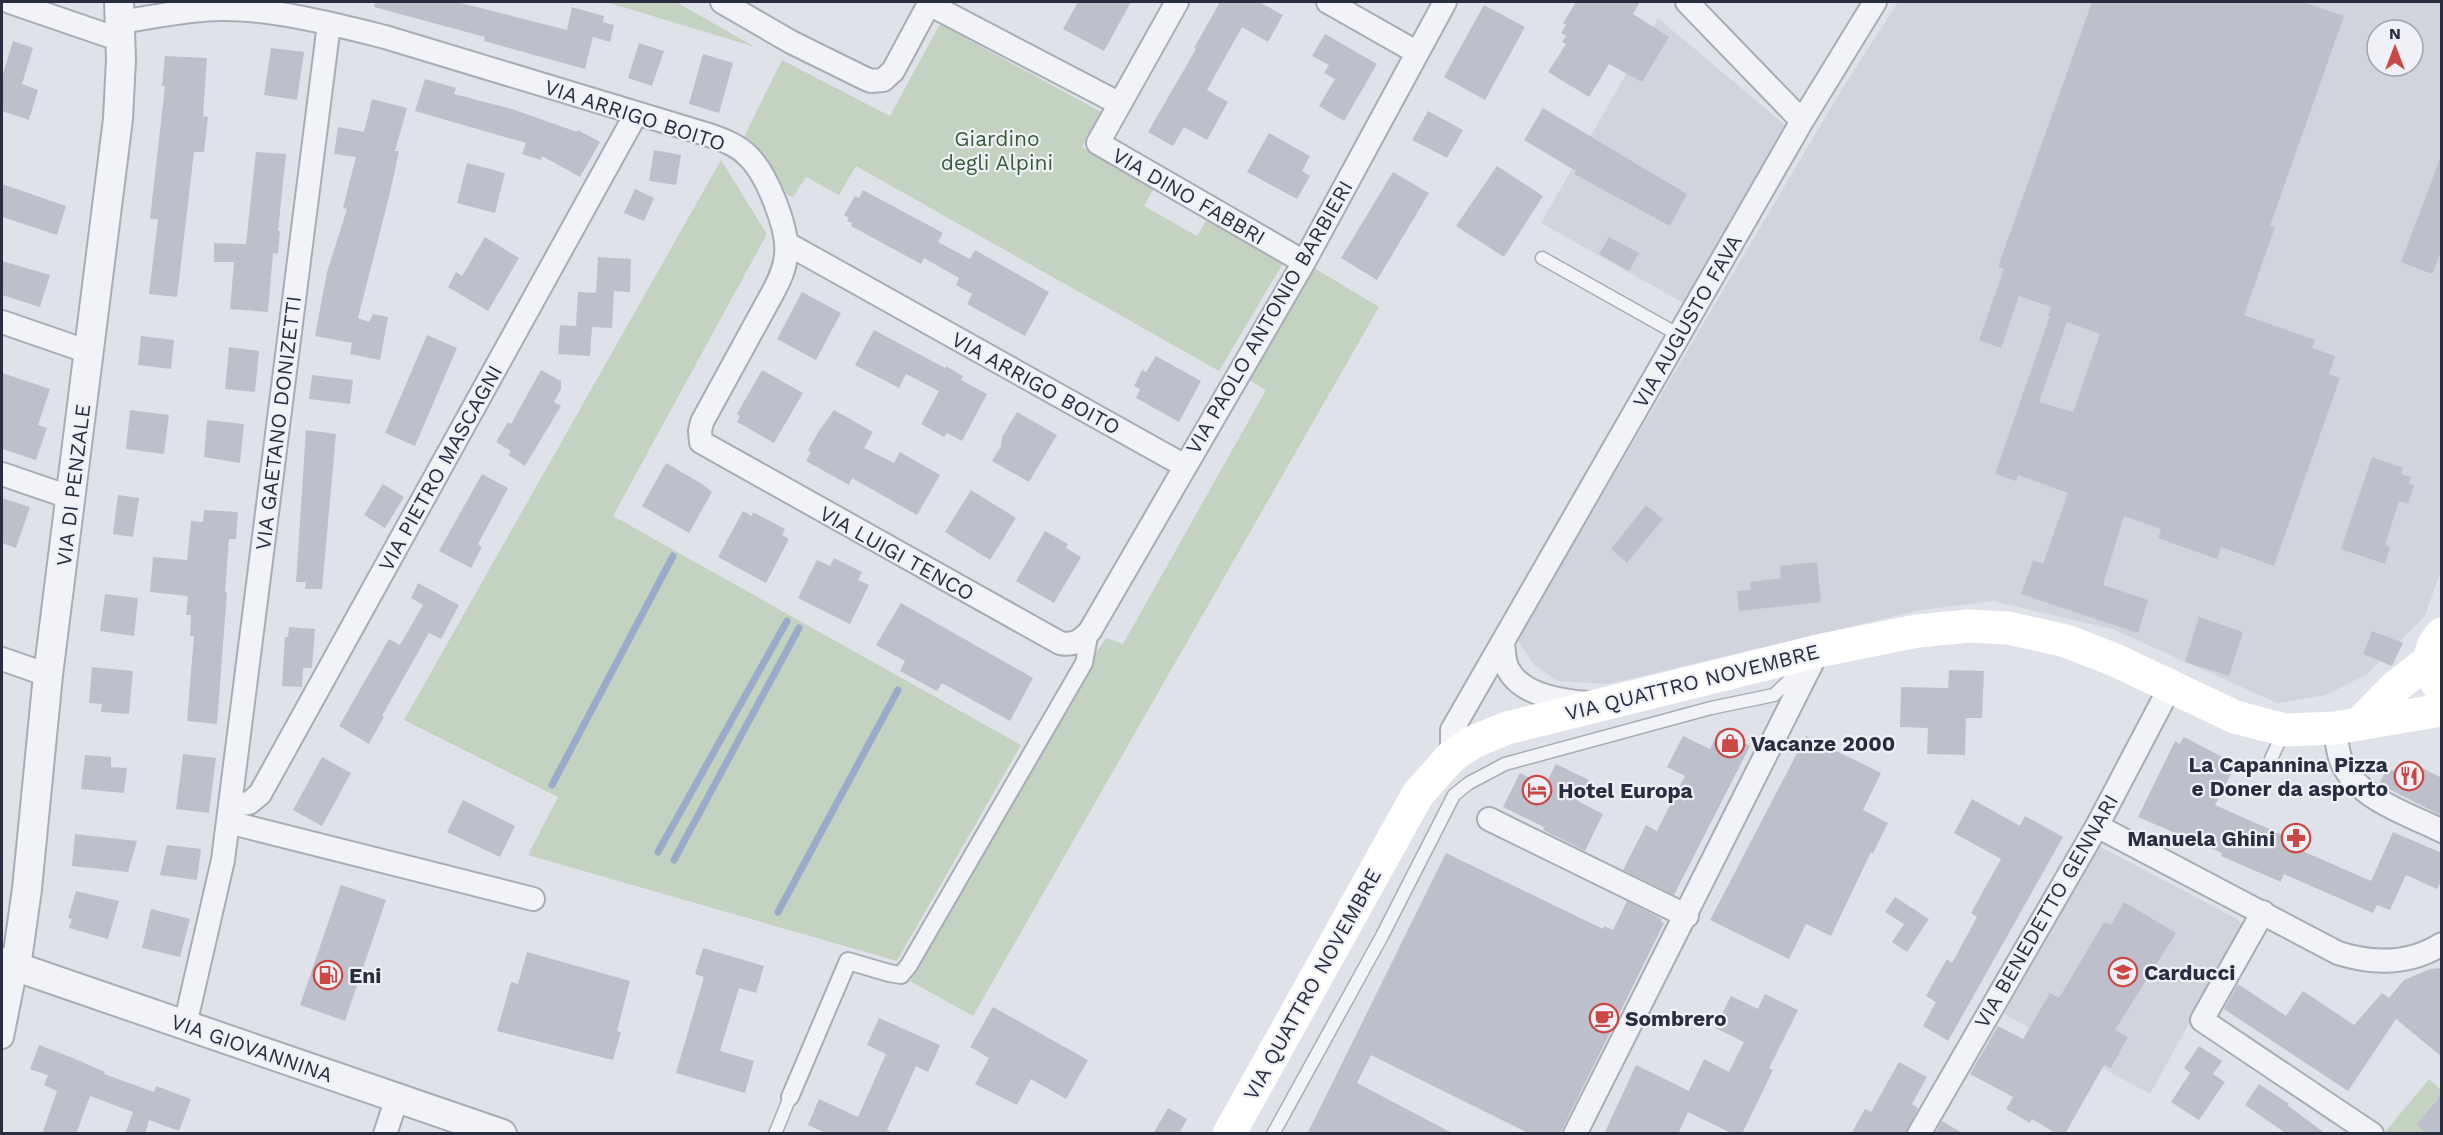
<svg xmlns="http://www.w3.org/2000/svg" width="2443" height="1135" font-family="'Work Sans',sans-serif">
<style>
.built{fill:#d2d4dd;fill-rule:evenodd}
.green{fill:#c3d2c1}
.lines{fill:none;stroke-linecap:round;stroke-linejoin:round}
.stream{stroke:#9baac8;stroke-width:7}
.building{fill:#bdc0cb;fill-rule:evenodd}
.service-casing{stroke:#a9acb6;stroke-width:15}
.pedestrian-casing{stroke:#a9acb6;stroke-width:20}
.minor-casing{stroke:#a9acb6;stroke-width:26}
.tertiary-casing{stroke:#a9acb6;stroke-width:32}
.service{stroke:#f2f3f7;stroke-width:12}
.pedestrian{stroke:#f2f3f7;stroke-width:16}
.minor{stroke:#f2f3f7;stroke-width:22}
.tertiary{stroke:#f2f3f7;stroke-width:28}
.secondary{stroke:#fff;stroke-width:33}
.labels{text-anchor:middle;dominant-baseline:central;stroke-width:4.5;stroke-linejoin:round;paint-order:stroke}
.street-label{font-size:21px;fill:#292d40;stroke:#eff1f6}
.park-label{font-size:21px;fill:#375b36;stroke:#eff1f6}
.poi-label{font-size:21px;font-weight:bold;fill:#292d40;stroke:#eff1f6;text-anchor:start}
</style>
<rect width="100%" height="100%" fill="#e0e2e9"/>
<path class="built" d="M1898,2H2441V570L2425,616L2367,674L2326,695L2277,703L2112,629L1993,601L1921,610L1608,684L1558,681L1534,665L1517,639L1842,89ZM2377,30H2413V66H2377Z
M1658,18L1785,125L1685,304L1541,223Z
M2099,846L2237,919L2241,923V930L2150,1094L2004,1014Z"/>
<path class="green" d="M606,2H676L755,47Z
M940,24L1101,112L1082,147L1153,190L1144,206L1197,236L1207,219L1283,263L1219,371L856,166L839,195L806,177L793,197L782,192L743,139L782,60L890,116Z
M721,160L767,234L613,516L1021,745L897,961L528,855L558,797L404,720Z
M1311,266L1379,307L973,1016L910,981L1094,656L1106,638L1123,644L1266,390L1246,378Z
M2429,1079L2441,1090V1102L2437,1099L2416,1124L2427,1133L2385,1132Z"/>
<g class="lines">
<path class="stream" d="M552,785L673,556
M658,852L787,621
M674,860L799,628
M778,912L898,690"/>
</g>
<path class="building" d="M375,2H457L567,30L572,7L604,16L603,22L614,25L610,42L593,37L585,69L484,41L485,37L374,7Z
M1078,2H1131L1104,51L1063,29Z
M1220,2H1259L1283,15L1268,42L1242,27L1207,90L1228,102L1207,140L1184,127L1173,146L1148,132L1196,49L1194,48Z
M1576,2H1640L1633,14L1669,37L1642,82L1609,64L1589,97L1548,72L1566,44L1562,42L1566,36L1561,33L1566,25L1563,23Z
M2092,2H2303L2344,16L2270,226L2275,227L2244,315L2315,340L2312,348L2335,356L2329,374L2340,378L2274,566L2221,547L2217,559L2158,538L2161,529L2124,516L2103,585L2148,600L2138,633L2021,594L2033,560L2043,564L2068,493L2018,475L2016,481L1995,474L2050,316H2048L2051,307L2019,296L2001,348L1979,340L2004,269L1998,267ZM2067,322L2100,334L2073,412L2039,402Z
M1484,5L1525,27L1485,100L1444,77Z
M1325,34L1377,64L1344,121L1319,106L1335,79L1324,73L1329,65L1312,56Z
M13,41L33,48L22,84L38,90L29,120L2,111V77Z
M639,43L664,51L652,86L628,78Z
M271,48L304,52L297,100L264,95Z
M703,54L733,63L719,113L689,104Z
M165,56L207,58L203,116L208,117L204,152H194L177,297L149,294L158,219H150L165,86H162Z
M425,79L456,88L454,94L512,109L577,132L578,130L600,142L580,177L542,156L541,160L522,154L526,143L415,111Z
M372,99L407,108L395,151H399L390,193L358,318L369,322L373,314L388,317L380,360L350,354L352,343L315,336L327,272L347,209L343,208L356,157L334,154L338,127L364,132Z
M1543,108L1687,194L1670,226L1574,174L1576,171L1524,140Z
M1428,111L1463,130L1447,158L1412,140Z
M1269,133L1310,156L1302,171L1310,176L1297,199L1247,172Z
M654,150L681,155L676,185L649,181Z
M256,152L286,154L278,231H280L278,254L273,253L268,312L230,309L234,262H214V243L246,244Z
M2440,159H2442V250L2432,274L2401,262Z
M467,163L505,173L495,213L457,203Z
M1497,166L1543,196L1504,257L1456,226Z
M1393,172L1429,193L1377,280L1341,258Z
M2,184L66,206L57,235L2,217Z
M635,189L654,198L644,221L624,213Z
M863,190L943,233L938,242L970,259L975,250L1049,292L1025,336L967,304L972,294L956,285L959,278L924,258L921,264L851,226L852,223L847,221L849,218L844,215L855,196L859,198Z
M485,237L519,258L488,311L448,287L456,272L462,276Z
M1609,237L1639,253L1629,271L1599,254Z
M598,257L631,259L630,292L614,291L612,328L592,327L590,356L558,354L560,325L576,326L578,292L596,293Z
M2,261L50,275L40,307L2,295Z
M802,292L841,313L816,360L777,339Z
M874,330L945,368L946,366L963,376L961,380L987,394L962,441L947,433L944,437L921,424L939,391L906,374L899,388L855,365Z
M427,335L457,348L415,446L385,433Z
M141,336L174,340L171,369L138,365Z
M229,347L259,351L255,392L225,389Z
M1156,356L1201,381L1179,422L1136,398L1140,389L1134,386L1142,370L1146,372Z
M541,370L561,381V389L554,402L561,406L525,466L508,455L511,451L496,442L508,422L511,424Z
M762,370L803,393L774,443L737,422L740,416L737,414Z
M2,373L50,389L38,425L47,428L36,460L2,449Z
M312,375L353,380L350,404L309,399Z
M130,410L169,415L164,454L126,449Z
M834,410L873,432L864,448L894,463L900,452L940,475L917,515L852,478L849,485L806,461L811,452L808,450L819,431Z
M1017,412L1057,435L1029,482L992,461L1001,446L1002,437Z
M207,420L244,424L240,463L204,457Z
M306,430L336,434L322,589H305L306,582H296Z
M2372,457L2403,468L2401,474L2411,477L2409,484L2414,485L2408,504L2399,501L2385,545L2390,547L2385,564L2341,549Z
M666,463L702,484L712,492L689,533L642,506Z
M482,474L508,488L478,544L482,547L471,568L439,551Z
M383,484L404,497L385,528L364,515Z
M971,490L1016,518L990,560L945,532Z
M118,495L139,498L133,537L113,534Z
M2,498L30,507L16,548L2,543Z
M1646,505L1663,519L1627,563L1611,549Z
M204,510L238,512L236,539H229L225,592H227L217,724L187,721L194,636H190L191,615H186L188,596L150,592L153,557L187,560L191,521L203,522Z
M743,511L752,516L753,512L785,529L782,535L789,539L766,583L718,557Z
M1045,531L1068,544L1066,548L1081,557L1054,603L1016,581Z
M834,558L862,572L858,580L869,585L850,624L798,598L817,560L830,566Z
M1817,562L1821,602L1739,611L1737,591L1751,590L1750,582L1781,578L1780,566Z
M418,583L459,605L441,639L429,633L382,716L384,717L369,744L339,726L389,639L400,645L423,605L411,598Z
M105,594L138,598L134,636L100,631Z
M901,603L1033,678L1010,721L942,683L937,691L900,671L905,661L876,645Z
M2199,617L2243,632L2229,676L2185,662Z
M289,627L315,629L312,668H303L302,687L282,686L285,637H288Z
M2372,631L2403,643L2392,666L2363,654Z
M92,667L133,671L129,714L101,712L102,704L89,703Z
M1949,670L1984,671L1982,718H1966L1965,755L1927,754L1928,728L1900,727L1901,687L1948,688Z
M1719,730L1750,746L1674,895L1623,870L1646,825L1657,831L1685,776L1667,767L1683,736L1710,749Z
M1806,736L1881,773L1863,810L1888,823L1873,853L1871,852L1831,936L1806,924L1789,959L1710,920Z
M2184,737L2236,764L2215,805L2301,843L2298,849L2371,881L2393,832L2442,853V880L2437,889L2406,875L2390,910L2377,905L2373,913L2284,874L2281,882L2221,856L2222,853L2138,817L2175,741L2180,744Z
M183,754L216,758L209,813L176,809Z
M85,755L111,757V767L127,768L124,793L81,789Z
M322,757L351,773L322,826L293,810Z
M2408,761L2442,778V816L2379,784L2386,771L2403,770Z
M1556,764L1589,780L1578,801L1603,814L1585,851L1543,830L1544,827L1503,807L1520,773L1545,785Z
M1972,799L2020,826L2025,816L2063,837L1948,1041L1923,1026L1936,1002L1926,996L1947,959L1952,963L1977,917L1971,913L2001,859L1954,833Z
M463,800L515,826L500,857L447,832Z
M75,834L137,841L128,872L72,866Z
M167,845L201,849L197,880L160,875Z
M1446,853L1603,929L1604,926L1613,930L1627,901L1662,919L1661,922L1664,923L1560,1134H1530L1371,1055L1357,1083L1454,1134H1307Z
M341,885L386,900L345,1021L300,1005Z
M76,891L119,901L108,939L69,928L72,919L68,918Z
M1895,897L1929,919L1907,952L1892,942L1904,924L1885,912Z
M2124,902L2176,933L2115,1030L2128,1037L2111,1068L2104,1065L2065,1134H2057L2032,1119L2030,1123L2006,1109L2013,1097L1970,1074L1998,1026L2023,1039L2050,993L2059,998L2104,922L2111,925Z
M151,909L190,919L180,957L142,948Z
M703,948L764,966L756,993L739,988L720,1051L754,1061L745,1093L676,1073L704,977L695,974Z
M527,952L630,981L617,1031L621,1032L613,1060L497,1031L511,982L518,984Z
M2442,968V1057L2396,1019L2348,1091L2224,1009L2238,984L2286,1016L2303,991L2354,1025L2382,993L2389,998L2404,980L2430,969Z
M1765,994L1798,1010L1769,1068L1773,1070L1742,1134H1733L1688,1112L1678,1134H1604L1636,1065L1689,1091L1704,1059L1729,1072L1744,1042L1715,1028L1731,996L1758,1009Z
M993,1007L1088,1060L1066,1099L1031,1079L1017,1105L975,1084L989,1058L970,1047Z
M879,1018L940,1045L928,1072L916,1066L887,1130L895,1134H828L808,1125L819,1099L858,1117L886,1054L867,1045Z
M39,1045L73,1058L105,1072L104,1074L154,1092L156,1086L191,1099L179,1131L149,1120L145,1134H125L133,1112L90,1096L76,1134H42L57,1091L44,1085L48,1075L30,1069Z
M2199,1046L2222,1061L2213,1074L2225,1082L2199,1120L2171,1102L2190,1073L2184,1068Z
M1899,1062L1927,1077L1912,1104L1918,1108L1906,1134H1851L1865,1109L1871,1112Z
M2259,1084L2289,1104L2287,1105L2326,1134H2287L2245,1105Z
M2442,1094V1134H2427L2416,1124Z
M1168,1108L1187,1119L1179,1134H1153Z
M1942,1121L1964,1134H1935Z"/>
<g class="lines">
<g class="service-casing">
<path id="service" d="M1542,258L1679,335
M2271,759L2284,731
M775,1134L790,1097
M1273,1134L1382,936L1454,795L1469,783L1505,764L1711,708L1774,695L1803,667"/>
</g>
<g class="pedestrian-casing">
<path id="pedestrian" d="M790,1097L848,961L889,973L901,975L909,965L1084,663L1090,631"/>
</g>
<g class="minor-casing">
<path id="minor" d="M10,2L121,40
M722,2L791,42L864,78L871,81L883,80L893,71L930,2
M1177,2L1098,143L1304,262
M1328,2L1416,52
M1687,2L1802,121
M929,4L1120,104
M120,22C154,17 188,9 221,9C271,8 337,25 385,37L709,135C723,140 738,145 749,157C767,175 789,229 786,255C785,269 779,281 772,294L702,422L700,431L701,442L1060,643C1073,646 1081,641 1090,631L1304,262L1445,2
M786,243L1185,466
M2,322L89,352
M2,474L72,498
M1503,642C1504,650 1504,662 1508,669C1521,695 1561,701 1587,703
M2,659L48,675
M2335,728C2337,740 2337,754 2343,765C2361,800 2408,814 2442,831
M1452,756V730L1802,121L1875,2
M230,806L249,803L260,794L636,114
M1489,819L1687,916
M228,822L533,899
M2097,826L2338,953C2373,964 2409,965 2442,944
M2263,912L2202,1020L2372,1134
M185,1025L223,860L329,24
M2,1037L16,967
M385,1134L397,1098
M1575,1134L1818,651
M1919,1134L2097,826L2170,687"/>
</g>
<g class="tertiary-casing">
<path id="tertiary" d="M2,962L502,1134
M16,967L27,889L48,675L118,119L121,59L119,2"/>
</g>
<use href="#service" class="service"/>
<use href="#pedestrian" class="pedestrian"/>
<use href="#minor" class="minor"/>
<use href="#tertiary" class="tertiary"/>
<path class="secondary" d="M2442,634C2425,651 2428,674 2442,691
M2359,724L2394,688L2430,660
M1229,1134L1418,794L1452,756L1473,742L1507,728L1818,651L1917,631L1969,626L2008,628L2066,641L2115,660L2235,717L2285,730L2335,728L2442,710"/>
</g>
<defs>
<g id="shop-ring" transform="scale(1.5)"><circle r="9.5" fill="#eff1f6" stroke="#cc4847" stroke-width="1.5"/><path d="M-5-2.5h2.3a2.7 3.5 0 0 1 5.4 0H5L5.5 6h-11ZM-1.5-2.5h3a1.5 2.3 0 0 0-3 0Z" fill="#cc4847"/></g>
<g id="restaurant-ring" transform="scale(1.5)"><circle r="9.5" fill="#eff1f6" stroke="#cc4847" stroke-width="1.5"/><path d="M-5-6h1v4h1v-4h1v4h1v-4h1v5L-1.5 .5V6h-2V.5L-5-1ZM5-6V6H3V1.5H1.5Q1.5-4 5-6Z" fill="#cc4847"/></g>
<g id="hotel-ring" transform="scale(1.5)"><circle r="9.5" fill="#eff1f6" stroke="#cc4847" stroke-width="1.5"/><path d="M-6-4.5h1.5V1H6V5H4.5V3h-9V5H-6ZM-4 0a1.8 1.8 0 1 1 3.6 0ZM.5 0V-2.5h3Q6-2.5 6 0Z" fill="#cc4847"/></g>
<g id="pharmacy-ring" transform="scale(1.5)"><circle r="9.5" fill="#eff1f6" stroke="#cc4847" stroke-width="1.5"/><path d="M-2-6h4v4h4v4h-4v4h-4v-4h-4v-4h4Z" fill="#cc4847"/></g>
<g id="school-ring" transform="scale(1.5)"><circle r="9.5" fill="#eff1f6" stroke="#cc4847" stroke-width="1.5"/><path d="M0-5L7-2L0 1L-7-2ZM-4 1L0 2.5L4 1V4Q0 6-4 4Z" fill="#cc4847"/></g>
<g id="fuel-ring" transform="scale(1.5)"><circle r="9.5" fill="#eff1f6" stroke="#cc4847" stroke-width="1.5"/><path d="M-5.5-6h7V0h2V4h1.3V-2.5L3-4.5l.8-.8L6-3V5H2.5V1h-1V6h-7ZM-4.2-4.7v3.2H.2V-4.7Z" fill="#cc4847"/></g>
<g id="cafe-ring" transform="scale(1.5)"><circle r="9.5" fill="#eff1f6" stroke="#cc4847" stroke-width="1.5"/><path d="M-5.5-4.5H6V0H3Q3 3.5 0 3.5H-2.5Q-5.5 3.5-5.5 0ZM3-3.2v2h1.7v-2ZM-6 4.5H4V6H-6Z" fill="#cc4847"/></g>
</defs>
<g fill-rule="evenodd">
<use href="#shop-ring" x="1730" y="743"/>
<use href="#restaurant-ring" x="2409" y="776"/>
<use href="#hotel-ring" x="1537" y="790"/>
<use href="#pharmacy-ring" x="2296" y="838"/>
<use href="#school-ring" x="2123" y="972"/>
<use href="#fuel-ring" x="328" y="975"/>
<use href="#cafe-ring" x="1604" y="1018"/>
</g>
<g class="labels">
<g class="street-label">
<text transform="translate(635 115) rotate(18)">VIA ARRIGO BOITO</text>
<text transform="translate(1189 196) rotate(30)">VIA DINO FABBRI</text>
<text transform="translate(1269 317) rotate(-60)">VIA PAOLO ANTONIO BARBIERI</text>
<text transform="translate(1687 321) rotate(-60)">VIA AUGUSTO FAVA</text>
<text transform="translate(1036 383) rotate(29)">VIA ARRIGO BOITO</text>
<text transform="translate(278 423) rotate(-83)">VIA GAETANO DONIZETTI</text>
<text transform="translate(440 468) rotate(-61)">VIA PIETRO MASCAGNI</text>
<text transform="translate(73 485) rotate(-83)">VIA DI PENZALE</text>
<text transform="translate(897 553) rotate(29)">VIA LUIGI TENCO</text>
<text transform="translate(1692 682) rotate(-14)">VIA QUATTRO NOVEMBRE</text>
<text transform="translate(2046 911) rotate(-60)">VIA BENEDETTO GENNARI</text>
<text transform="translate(1312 984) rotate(-61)">VIA QUATTRO NOVEMBRE</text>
<text transform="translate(252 1048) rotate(19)">VIA GIOVANNINA</text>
</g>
<g class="park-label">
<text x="997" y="138">Giardino<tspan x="997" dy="24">degli Alpini</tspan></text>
</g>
<g class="poi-label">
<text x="1751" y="743">Vacanze 2000</text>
<text x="2388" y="764" text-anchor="end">La Capannina Pizza<tspan x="2388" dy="24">e Doner da asporto</tspan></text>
<text x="1558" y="790">Hotel Europa</text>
<text x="2275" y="838" text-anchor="end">Manuela Ghini</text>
<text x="2144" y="972">Carducci</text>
<text x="349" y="975">Eni</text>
<text x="1625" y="1018">Sombrero</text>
</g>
</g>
<rect width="2443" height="1135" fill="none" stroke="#292d40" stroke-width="6"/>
<g transform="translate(2395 48)"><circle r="28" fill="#eff1f6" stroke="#a0a3ad" stroke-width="1.5"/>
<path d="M0-4.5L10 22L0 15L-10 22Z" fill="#cc4847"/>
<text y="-9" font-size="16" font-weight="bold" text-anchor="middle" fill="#292d40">N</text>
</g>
</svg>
